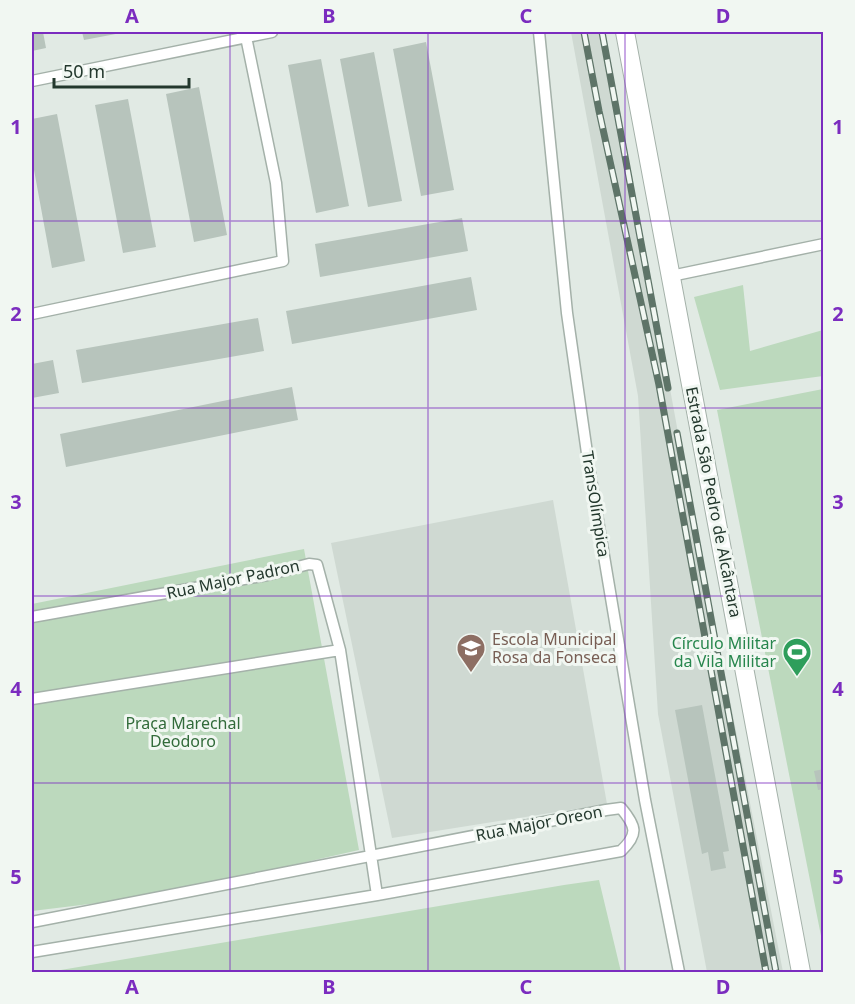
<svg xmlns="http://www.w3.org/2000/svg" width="855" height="1004" font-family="'Noto Sans',sans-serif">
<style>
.built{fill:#cfd9d2}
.green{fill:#bcd9bd}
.building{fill:#b7c4bc}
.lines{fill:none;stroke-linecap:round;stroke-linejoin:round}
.service-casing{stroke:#a4b1a9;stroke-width:13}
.tertiary-casing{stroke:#a4b1a9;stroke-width:20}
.service{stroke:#fff;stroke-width:10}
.tertiary{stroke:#fff;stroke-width:18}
.rail-casing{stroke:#5e7468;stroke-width:7}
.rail{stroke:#f1f7f2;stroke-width:4.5;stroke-dasharray:14;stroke-linecap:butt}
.grid{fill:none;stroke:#7b2cbf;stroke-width:1.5;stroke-opacity:0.55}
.labels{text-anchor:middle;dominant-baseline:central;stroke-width:6;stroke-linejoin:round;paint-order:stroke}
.street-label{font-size:16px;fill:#23382d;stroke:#f1f7f2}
.education-label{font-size:16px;fill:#785e54;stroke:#f1f7f2;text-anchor:start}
.leisure-label{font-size:16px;fill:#27864d;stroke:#f1f7f2;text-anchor:end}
.park-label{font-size:16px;fill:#326b3a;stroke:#f1f7f2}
.neatline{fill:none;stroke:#7b2cbf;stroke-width:2}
.grid-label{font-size:20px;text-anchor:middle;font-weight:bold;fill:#7b2cbf}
</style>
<rect width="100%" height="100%" fill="#e1eae4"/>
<path class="built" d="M571,32H605L681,449L783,972H707L658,714L638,396Z
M553,500L607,804L392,838L331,543Z"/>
<path class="green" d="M743,285L750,351L823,330V376L720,390L694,297Z
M823,389V946L717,410Z
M304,549L359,850L275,869L106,902L32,911V604Z
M599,880L621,972H49L564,885Z"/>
<path class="building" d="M32,32H43L46,48L32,51Z
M82,32H120L121,33L84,40Z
M426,42L454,190L421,196L393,49Z
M374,52L402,201L368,207L340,59Z
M321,59L349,206L316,213L288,65Z
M199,87L227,235L194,242L166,94Z
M128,99L156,247L123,253L95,105Z
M57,114L85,261L52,268L32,159V119Z
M462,218L468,251L320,277L315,244Z
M471,277L477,310L292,344L286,311Z
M258,318L264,351L82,383L76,350Z
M53,360L59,393L32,398V364Z
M292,387L298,420L66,467L60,434Z
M702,705L729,851L723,852L726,868L711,871L708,852L702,854L675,710Z
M824,769V789L818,790L814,771Z"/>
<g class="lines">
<g class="service-casing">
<path id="service" d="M539,32L567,313L589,467L645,800L679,972
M32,81L272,32
M671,276L824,244
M32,314L283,261L276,183L246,37
M32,617L267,575L309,564L317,565L340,650L377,895
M32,699L340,650
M32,922L606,810L621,808C636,826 639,834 621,851L377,895L32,952"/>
</g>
<g class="tertiary-casing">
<path id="tertiary" d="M625,32L801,972"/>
</g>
<use href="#service" class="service"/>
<use href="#tertiary" class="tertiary"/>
<g class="rail-casing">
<path id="rail" d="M584,32L599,111L659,385L766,972
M602,32L668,388
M677,433L776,972"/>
</g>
<use href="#rail" class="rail"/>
</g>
<path class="grid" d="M230,32V972M428,32V972M625,32V972M32,221H824M32,408H824M32,596H824M32,783H824"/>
<defs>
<g id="school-pin" transform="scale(1.5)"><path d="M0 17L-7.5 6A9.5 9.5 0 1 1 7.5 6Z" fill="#8d6e63" stroke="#f1f7f2"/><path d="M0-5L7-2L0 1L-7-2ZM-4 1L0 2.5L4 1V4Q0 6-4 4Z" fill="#fff"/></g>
<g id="stadium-pin" transform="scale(1.5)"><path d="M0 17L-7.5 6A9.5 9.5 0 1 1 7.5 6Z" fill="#2e9e5b" stroke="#f1f7f2"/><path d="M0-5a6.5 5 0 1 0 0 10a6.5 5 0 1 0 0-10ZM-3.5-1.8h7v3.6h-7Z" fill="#fff"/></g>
</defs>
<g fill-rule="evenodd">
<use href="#school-pin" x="471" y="648"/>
<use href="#stadium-pin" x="797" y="652"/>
</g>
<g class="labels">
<g class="street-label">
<text transform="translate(714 502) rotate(79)">Estrada São Pedro de Alcântara</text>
<text transform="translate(596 504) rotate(81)">TransOlímpica</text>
<text transform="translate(233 579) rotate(-12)">Rua Major Padron</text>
<text transform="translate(539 823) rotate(-11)">Rua Major Oreon</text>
</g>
<g class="education-label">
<text x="492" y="639">Escola Municipal<tspan x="492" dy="18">Rosa da Fonseca</tspan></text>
</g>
<g class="leisure-label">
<text x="776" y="643">Círculo Militar<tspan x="776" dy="18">da Vila Militar</tspan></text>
</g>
<g class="park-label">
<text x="183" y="723">Praça Marechal<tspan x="183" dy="18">Deodoro</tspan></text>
</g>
</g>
<rect width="855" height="1004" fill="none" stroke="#f1f7f2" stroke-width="66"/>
<path d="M54 78v9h135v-9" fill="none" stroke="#23382d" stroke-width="3"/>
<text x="63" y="78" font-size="18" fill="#23382d" stroke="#f1f7f2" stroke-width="4.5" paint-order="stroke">50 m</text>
<rect x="33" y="33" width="789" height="938" class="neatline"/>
<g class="grid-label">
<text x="132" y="23">A</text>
<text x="329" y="23">B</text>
<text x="526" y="23">C</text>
<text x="723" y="23">D</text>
<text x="16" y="134">1</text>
<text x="838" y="134">1</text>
<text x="16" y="321">2</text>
<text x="838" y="321">2</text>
<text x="16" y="509">3</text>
<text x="838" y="509">3</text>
<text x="16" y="696">4</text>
<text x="838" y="696">4</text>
<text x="16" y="884">5</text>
<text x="838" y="884">5</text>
<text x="132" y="994">A</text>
<text x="329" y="994">B</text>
<text x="526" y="994">C</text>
<text x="723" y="994">D</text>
</g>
</svg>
